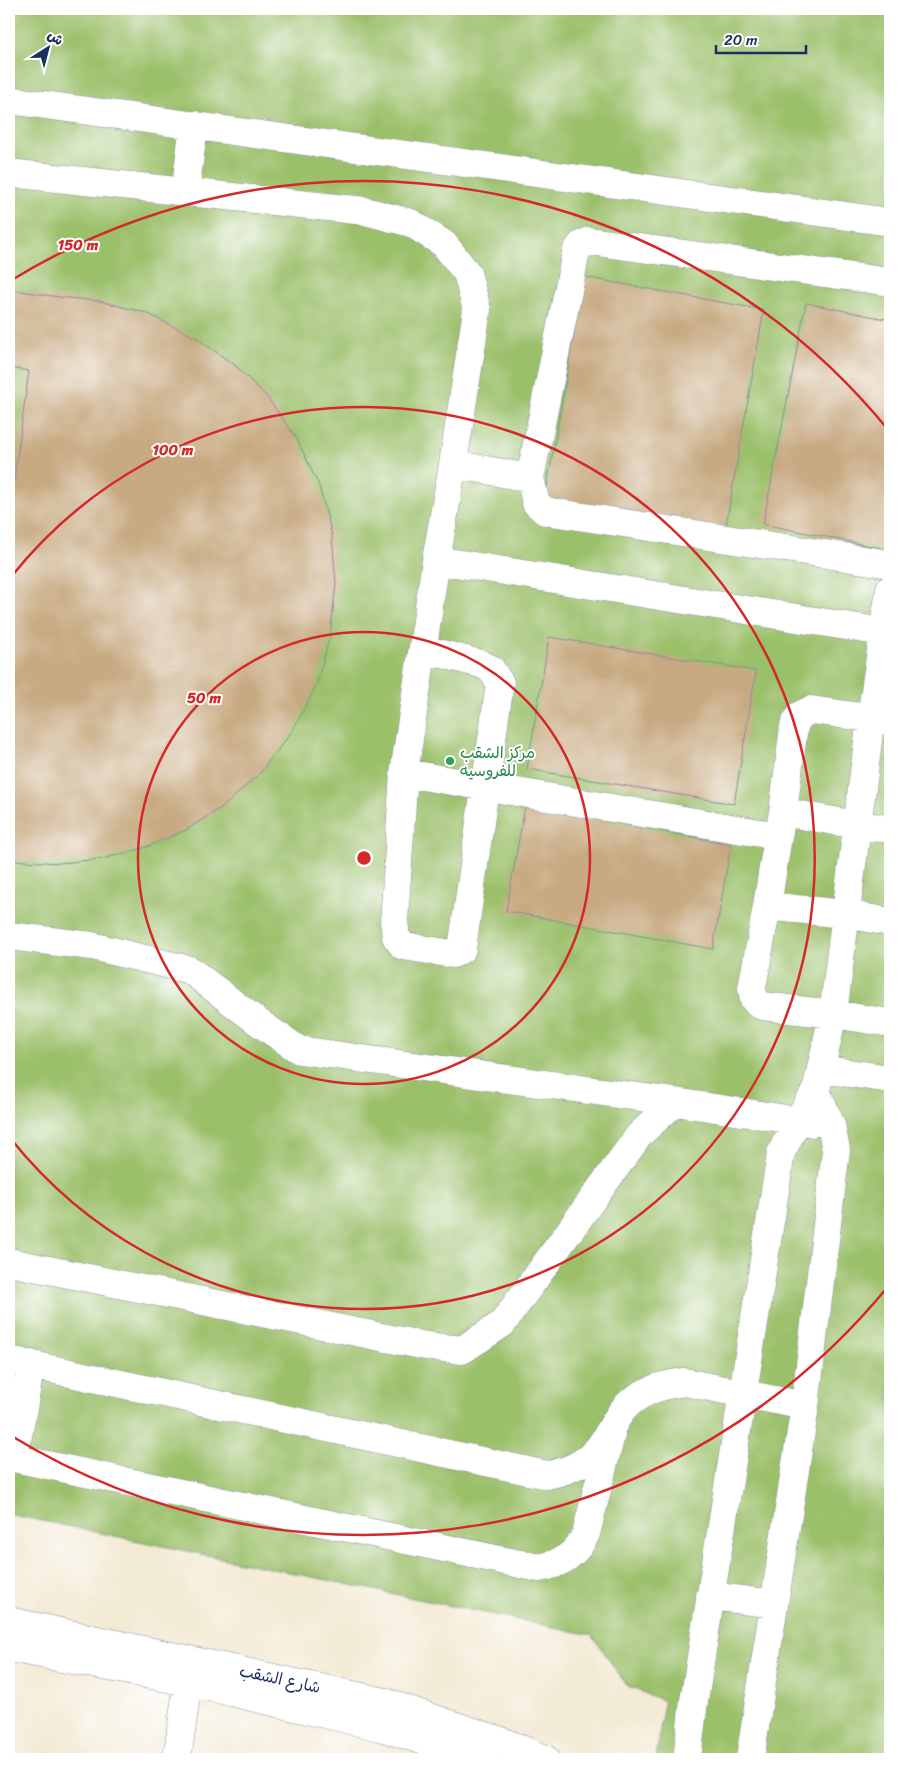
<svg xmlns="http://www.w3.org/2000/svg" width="899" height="1768" font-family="Sriracha,'Playpen Sans Arabic',sans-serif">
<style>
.green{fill:#9bc06a;stroke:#5b7864}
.building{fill:#c8aa82}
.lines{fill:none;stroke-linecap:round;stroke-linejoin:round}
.minor-casing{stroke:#878c99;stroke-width:29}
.minor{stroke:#fff;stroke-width:28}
.ring{fill:none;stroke:#d62828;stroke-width:2.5}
.leisure-dot{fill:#2e9e5b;stroke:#fff;stroke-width:2}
.labels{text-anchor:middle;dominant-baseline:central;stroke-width:4;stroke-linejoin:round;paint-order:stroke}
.leisure-label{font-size:16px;fill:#27864d;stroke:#fff;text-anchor:start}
.street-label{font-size:16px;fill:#1b2f5e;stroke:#fff}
.centre{fill:#d62828;stroke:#fff;stroke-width:2.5}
.ring-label{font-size:15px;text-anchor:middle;font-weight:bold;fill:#d62828;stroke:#fff;stroke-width:4;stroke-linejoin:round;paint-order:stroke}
</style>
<rect width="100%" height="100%" fill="#fff"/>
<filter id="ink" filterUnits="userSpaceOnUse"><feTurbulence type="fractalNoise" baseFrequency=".02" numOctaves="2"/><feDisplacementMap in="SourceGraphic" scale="10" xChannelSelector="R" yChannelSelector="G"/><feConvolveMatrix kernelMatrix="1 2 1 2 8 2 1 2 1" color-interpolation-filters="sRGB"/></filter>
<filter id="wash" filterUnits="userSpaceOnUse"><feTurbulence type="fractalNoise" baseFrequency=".0096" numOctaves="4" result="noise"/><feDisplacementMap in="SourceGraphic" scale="20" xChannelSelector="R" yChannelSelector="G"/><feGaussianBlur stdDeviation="1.12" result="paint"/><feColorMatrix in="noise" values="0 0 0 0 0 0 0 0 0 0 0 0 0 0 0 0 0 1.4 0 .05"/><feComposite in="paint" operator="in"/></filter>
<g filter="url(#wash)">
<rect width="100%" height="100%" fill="#f3ead4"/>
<path class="green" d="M9,9H890V1759H656L664,1701L627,1686L592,1635L9,1514Z"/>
<g id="blocks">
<path class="building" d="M584,277L764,310L725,530L545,497Z
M9,289L58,297L100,301L146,313L195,337L236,366L267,397L297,439L319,486L332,535L336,584L330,636L316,686L293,730L260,773L224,806L186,830L144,848L102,859L60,863L9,860V515L29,371L9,368Z
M806,303L890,320V550L763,524Z
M549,637L756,671L734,804L527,769Z
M525,806L731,844L713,949L506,911Z"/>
</g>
</g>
<g filter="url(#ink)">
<use href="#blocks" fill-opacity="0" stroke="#878c99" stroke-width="1"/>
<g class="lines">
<g class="minor-casing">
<path id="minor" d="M9,100L890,222
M9,173L365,211L411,223L444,244L467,273L477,310L453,464L530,478
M185,193L194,125
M890,282L589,241L581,245L576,252L530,478L536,503L545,511L890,564
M436,560L890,633
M423,649L481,664L491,669L500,683L462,949L453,954L403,946L396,937L394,922L404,773L436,560L453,464
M404,773L778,836L783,812L857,825L890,829
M783,812L794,726L800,715L811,710L890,721
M767,906L778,836
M890,922L844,914L767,906L752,988L754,1000L762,1006L833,1014L890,1023
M9,936L92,946L190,970L258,1022L299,1050L675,1102
M821,1069L890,1079
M816,1091L833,1014L871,718L890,589
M9,1262L426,1346L462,1350L502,1324L640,1134L675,1102L813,1123
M9,1360L547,1475C570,1471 591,1462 604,1440C610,1431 615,1420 622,1411C637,1392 661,1385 684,1382L805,1406
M9,1457L539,1568C561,1564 576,1555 586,1534L611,1435
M14,1458L31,1364
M710,1596L774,1604
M9,1621L385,1702L504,1742L545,1759
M9,1648L188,1682L380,1727L481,1759
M177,1759L188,1682
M687,1759L694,1701L781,1153L797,1121L816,1091L831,1125L836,1150L805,1406L750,1759"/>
</g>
<use href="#minor" class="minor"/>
</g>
</g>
<g class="ring">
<circle cx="364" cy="858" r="226"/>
<path d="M11 577A451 451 0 1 1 11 1139"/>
<path d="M890 1284A677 677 0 0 1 10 1435M10 281A677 677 0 0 1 890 432"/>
</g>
<circle class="leisure-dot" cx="450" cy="761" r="5"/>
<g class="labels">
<g class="leisure-label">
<text x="460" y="752">مركز الشقب<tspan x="460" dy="18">للفروسيه</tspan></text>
</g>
<g class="street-label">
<text transform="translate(280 1679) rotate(12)">شارع الشقب</text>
</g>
</g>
<circle cx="364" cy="858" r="8" class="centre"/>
<g class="ring-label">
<text x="78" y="250">150 m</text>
<text x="173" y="455">100 m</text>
<text x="204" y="703">50 m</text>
</g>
<rect width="899" height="1768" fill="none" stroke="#fff" stroke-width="30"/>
<g transform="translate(48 48) rotate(36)" stroke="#ffffff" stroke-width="4" paint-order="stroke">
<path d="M0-4L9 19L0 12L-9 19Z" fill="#1b2f5e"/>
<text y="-8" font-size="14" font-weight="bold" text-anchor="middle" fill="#1b2f5e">ش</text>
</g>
<path d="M716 45v8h90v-8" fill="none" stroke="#1b2f5e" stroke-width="2.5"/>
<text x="724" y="45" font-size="15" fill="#1b2f5e" stroke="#ffffff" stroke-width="4" paint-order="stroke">20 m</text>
</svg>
